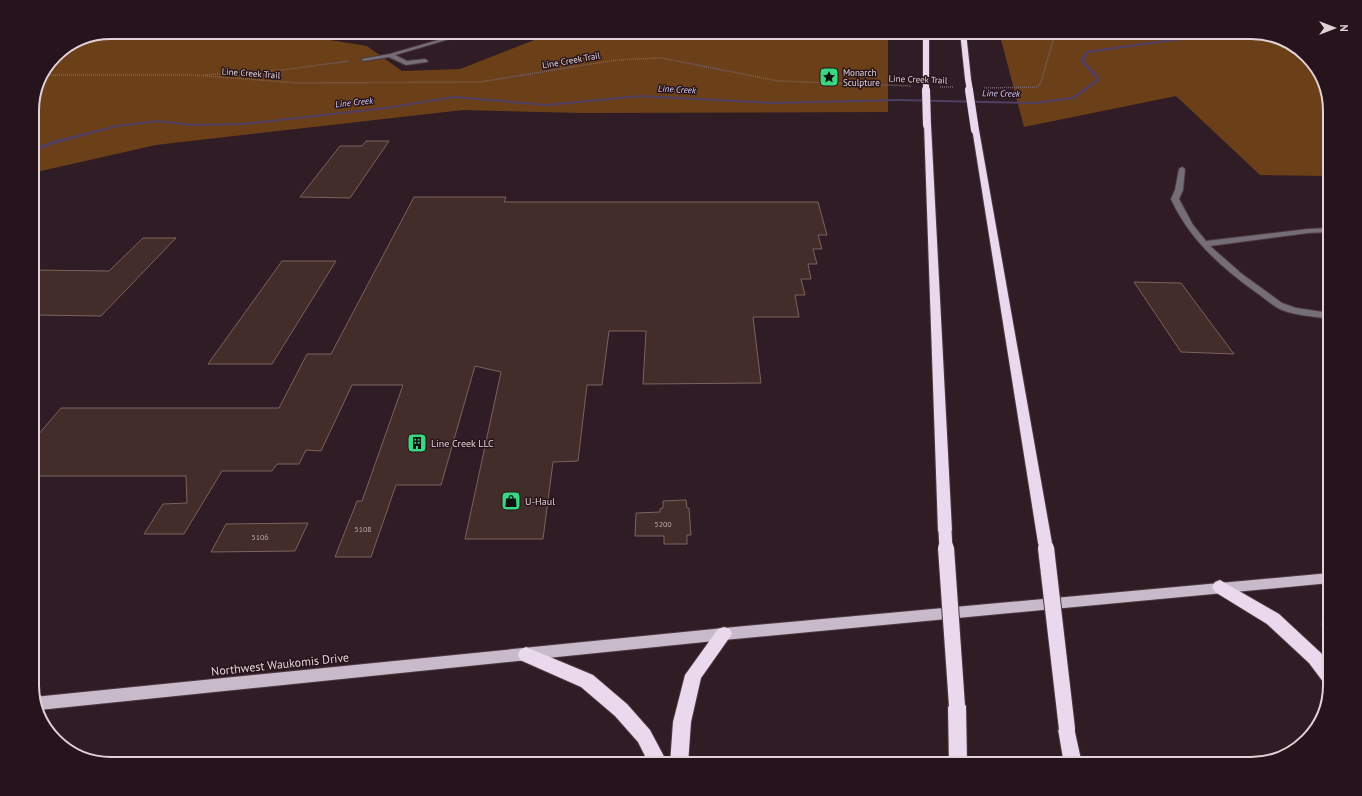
<svg xmlns="http://www.w3.org/2000/svg" width="1362" height="796" font-family="'PT Sans',sans-serif">
<style>
.green{fill:#6b3f18}
.lines{fill:none;stroke-linecap:round;stroke-linejoin:round}
.stream{fill:#503f65;fill-rule:evenodd}
.building{fill:#432d2b;stroke:#7b625e}
.minor-casing{stroke:#4c3941;stroke-width:2}
.major-casing{stroke:#4c3941;stroke-width:2}
.highway-casing{stroke:#4c3941;stroke-width:2}
.path{stroke:#77656c;stroke-width:1.5;stroke-dasharray:1 1;stroke-linecap:butt}
.minor{fill:#756e76;fill-rule:evenodd}
.major{fill:#c8baca;fill-rule:evenodd}
.highway{fill:#ead8ec;fill-rule:evenodd}
.highway-bridge-far3-casing{stroke:#4c3941;stroke-width:7;stroke-linecap:butt}
.highway-bridge-far2-casing{stroke:#4c3941;stroke-width:9;stroke-linecap:butt}
.highway-bridge-far1-casing{stroke:#4c3941;stroke-width:15;stroke-linecap:butt}
.highway-bridge-casing{stroke:#4c3941;stroke-width:18;stroke-linecap:butt}
.highway-bridge-far3{stroke:#ead8ec;stroke-width:6}
.highway-bridge-far2{stroke:#ead8ec;stroke-width:8}
.highway-bridge-far1{stroke:#ead8ec;stroke-width:13}
.highway-bridge{stroke:#ead8ec;stroke-width:16}
.labels{text-anchor:middle;dominant-baseline:central;stroke-width:3;stroke-linejoin:round;paint-order:stroke}
.number-label{font-size:8px;fill:#b9a9ac}
.far-street-label{font-size:9px;fill:#e0d2d7;stroke:#26131b}
.far-poi-label{font-size:9px;fill:#e0d2d7;stroke:#26131b;text-anchor:start}
.far-water-label{font-size:9px;font-style:italic;fill:#d5d0fb;stroke:#26131b}
.poi-label{font-size:10px;fill:#e0d2d7;stroke:#26131b;text-anchor:start}
.near-street-label{font-size:12px;fill:#e0d2d7;stroke:#26131b}
.rim{fill:none;stroke:#e0d2d7;stroke-width:2}
</style>
<rect width="100%" height="100%" fill="#301c24"/>
<path class="green" d="M111,32H300L305,36L367,46L402,71L460,69L555,32H888V112L583,113L463,110L156,145L32,173V106L40,76L55,55L81,38Z
M999,32H1251L1290,42L1319,71L1330,106V176L1260,175L1176,96L1024,127Z"/>
<g class="lines">
<path class="stream" d="M1223,35L1269,37L1275,38L1223,37L1172,41L1088,53L1084,61L1100,78V80L1074,99L1035,104L899,101L773,104L641,97L546,106L454,98L386,109L242,125L191,126L158,122L117,127L57,143L32,152V149L53,141L117,125L158,120L191,124L242,123L386,107L454,96L546,104L641,95L773,102L899,99L1035,102L1072,97L1097,79L1080,61L1086,51L1172,39Z"/>
</g>
<path class="building" d="M366,141H389L350,198L300,197L340,146H362Z
M414,197H506L504,202H818L827,235H818L822,249H813L817,264H808L811,279H801L805,295H795L799,317H753L761,383L643,384L646,331H609L602,385H587L578,461L553,462L543,539H465L501,372L475,366L441,485H396L371,557H335L357,501H362L403,385H352L321,451L306,450L299,464H277L272,471H222L184,534H144L163,504L187,503L186,476H32V442L61,408H279L307,354H331Z
M143,238H176L101,316L32,315V270L109,271Z
M282,261H336L272,364H208Z
M1134,282L1181,283L1234,354L1181,352Z
M686,500L687,508H689L691,535H687V544H664V536H635L636,513L660,512V509L663,508V501Z
M308,523L295,551L211,552L226,524Z"/>
<g class="lines">
<g class="minor-casing">
<path id="minor" d="M466,32H473L395,55L407,61L425,59L428,61L427,62L406,65L389,57L364,61L361,59L390,54Z
M1182,167L1185,169L1183,190L1179,199L1193,225L1206,241L1308,229L1330,228V232L1308,233L1210,246L1242,274L1282,303L1296,308L1330,313V319C1314,316 1297,316 1282,310C1272,306 1265,298 1257,293C1222,268 1189,239 1171,199L1175,190L1179,169Z"/>
</g>
<g class="major-casing">
<path id="major" d="M1330,573V583L724,640L39,710L34,697L724,628Z"/>
</g>
<g class="highway-casing">
<path id="highway" d="M923,32H929V75L926,77L923,75Z
M960,32H966L971,79L968,81L965,79Z
M924,123L931,125L952,531L950,535L945,537L940,535L938,531Z
M972,128L979,130L1052,543L1050,547L1045,549L1040,547L1038,543Z
M1220,580L1279,614L1321,653L1330,664V685L1324,683L1309,663L1267,624L1215,592L1212,587L1215,582Z
M1330,616V632L1324,630L1322,625L1324,618Z
M724,627L730,629L732,634L701,678L691,722L688,764H670L673,722L685,675L718,629Z
M526,647L593,675L627,704L650,730L668,764H649L638,742L615,716L581,687L520,660L518,655L520,650Z
M957,697L963,700L966,706L967,764H949L948,706L951,700Z
M1067,720L1073,723L1082,764H1064L1058,729L1061,723Z"/>
</g>
<path class="path" d="M41,75H192L299,83L480,82L616,60L662,58L778,81L911,86
M203,75L282,70L349,61
M940,87H953
M984,88L1037,87L1041,82L1054,37L1066,32"/>
<use href="#minor" class="minor"/>
<use href="#major" class="major"/>
<use href="#highway" class="highway"/>
<g class="highway-bridge-far3-casing">
<path id="highway-bridge-far3" d="M926,75V91
M968,79L970,91"/>
</g>
<g class="highway-bridge-far2-casing">
<path id="highway-bridge-far2" d="M926,90L927,125
M969,90L975,130"/>
</g>
<g class="highway-bridge-far1-casing">
<path id="highway-bridge-far1" d="M945,531L946,549
M1045,543L1046,549"/>
</g>
<g class="highway-bridge-casing">
<path id="highway-bridge" d="M946,548L957,706
M1046,548L1067,729"/>
</g>
<use href="#highway-bridge-far3" class="highway-bridge-far3"/>
<use href="#highway-bridge-far2" class="highway-bridge-far2"/>
<use href="#highway-bridge-far1" class="highway-bridge-far1"/>
<use href="#highway-bridge" class="highway-bridge"/>
</g>
<defs>
<g id="sight-square" transform="scale(1)"><rect x="-9" y="-9" width="18" height="18" rx="4" fill="#37d880" stroke="#26131b"/><path d="M0-6L1.8-2.2L6-1.7L2.9 1.2L3.7 5.4L0 3.3L-3.7 5.4L-2.9 1.2L-6-1.7L-1.8-2.2Z" fill="#111"/></g>
<g id="building-square" transform="scale(1)"><rect x="-9" y="-9" width="18" height="18" rx="4" fill="#37d880" stroke="#26131b"/><path d="M-4-6H4V6H1V3H-1V6H-4ZM-2.5-4.3h1.7v1.8h-1.7ZM.8-4.3h1.7v1.8H.8ZM-2.5-1h1.7V.8h-1.7ZM.8-1h1.7V.8H.8Z" fill="#111"/></g>
<g id="shop-square" transform="scale(1)"><rect x="-9" y="-9" width="18" height="18" rx="4" fill="#37d880" stroke="#26131b"/><path d="M-5-2.5h2.3a2.7 3.5 0 0 1 5.4 0H5L5.5 6h-11ZM-1.5-2.5h3a1.5 2.3 0 0 0-3 0Z" fill="#111"/></g>
</defs>
<g fill-rule="evenodd">
<use href="#sight-square" x="829" y="77"/>
<use href="#building-square" x="417" y="443"/>
<use href="#shop-square" x="511" y="501"/>
</g>
<g class="labels">
<g class="number-label">
<text x="663" y="524">5200</text>
<text x="363" y="529">5108</text>
<text x="260" y="537">5106</text>
</g>
<g class="far-street-label">
<text transform="translate(571 60) rotate(-10)">Line Creek Trail</text>
<text transform="translate(251 73) rotate(4)">Line Creek Trail</text>
<text transform="translate(918 79) rotate(2)">Line Creek Trail</text>
</g>
<g class="far-poi-label">
<text x="843" y="72">Monarch<tspan x="843" dy="10">Sculpture</tspan></text>
</g>
<g class="far-water-label">
<text transform="translate(677 89) rotate(3)">Line Creek</text>
<text transform="translate(1001 93) rotate(1)">Line Creek</text>
<text transform="translate(354 102) rotate(-6)">Line Creek</text>
</g>
<g class="poi-label">
<text x="431" y="443">Line Creek LLC</text>
<text x="525" y="501">U-Haul</text>
</g>
<g class="near-street-label">
<text transform="translate(280 664) rotate(-6)">Northwest Waukomis Drive</text>
</g>
</g>
<path d="M0 0H1362V796H0ZM111 39H1251A72 72 0 0 1 1323 111V685A72 72 0 0 1 1251 757H111A72 72 0 0 1 39 685V111A72 72 0 0 1 111 39Z" fill="#26131b" fill-rule="evenodd"/>
<path class="rim" d="M111 39H1251A72 72 0 0 1 1323 111V685A72 72 0 0 1 1251 757H111A72 72 0 0 1 39 685V111A72 72 0 0 1 111 39Z"/>
<g transform="translate(1334 28) rotate(90)" stroke="#26131b" stroke-width="3" paint-order="stroke">
<path d="M0-3L7 15L0 10L-7 15Z" fill="#e0d2d7"/>
<text y="-6" font-size="11" font-weight="bold" text-anchor="middle" fill="#e0d2d7">N</text>
</g>
</svg>
